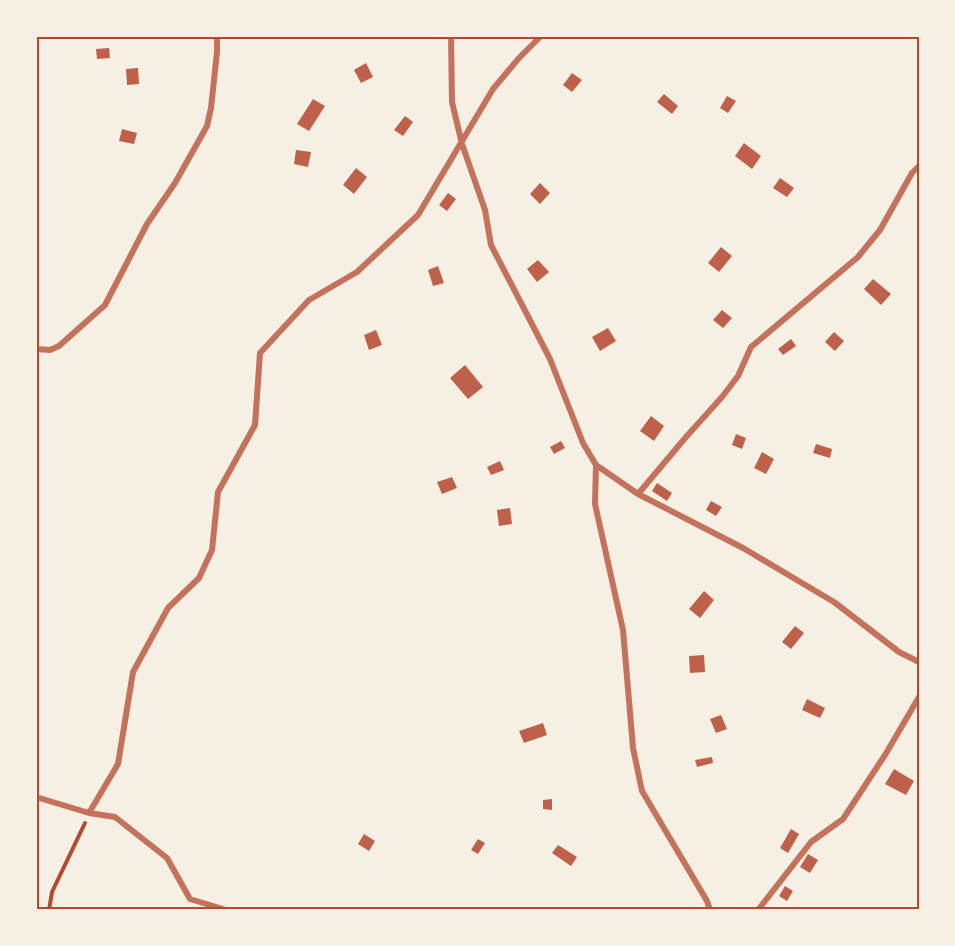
<svg xmlns="http://www.w3.org/2000/svg" width="955" height="946" font-family="'Zilla Slab',serif">
<style>
.building{fill:#bf614a}
.lines{fill:none;stroke-linecap:round;stroke-linejoin:round}
.path{stroke:#b5482f;stroke-width:4}
.minor{stroke:#c5725c;stroke-width:6}
.neatline{fill:none;stroke:#b5482f;stroke-width:2}
</style>
<rect width="100%" height="100%" fill="#f6efe4"/>
<path class="building" d="M109,48L110,58L97,59L96,49Z
M366,63L373,77L361,83L354,70Z
M138,68L139,84L127,85L126,69Z
M572,73L582,80L572,92L563,85Z
M664,94L678,106L672,114L657,102Z
M727,96L736,101L728,113L720,108Z
M313,99L325,106L309,131L297,124Z
M405,116L413,122L403,136L394,130Z
M122,129L137,133L134,144L119,141Z
M744,143L761,156L752,169L735,156Z
M296,150L311,152L308,167L294,164Z
M356,168L367,177L354,194L343,185Z
M780,178L794,188L787,197L773,188Z
M540,183L550,193L540,204L530,194Z
M448,193L456,199L447,211L439,205Z
M721,247L732,256L719,272L708,263Z
M538,260L549,272L537,282L527,269Z
M438,266L444,283L433,286L428,270Z
M873,279L891,294L881,305L864,289Z
M722,310L732,318L723,328L713,320Z
M608,328L616,341L600,351L592,337Z
M376,330L382,345L369,350L364,335Z
M834,332L844,341L835,351L825,342Z
M791,339L796,346L783,355L778,349Z
M465,365L483,387L468,399L450,378Z
M651,416L664,426L654,441L640,431Z
M736,434L746,438L742,449L732,445Z
M561,441L565,448L554,454L550,447Z
M816,444L832,449L830,458L813,453Z
M762,452L774,459L766,474L754,468Z
M500,461L504,470L491,475L487,467Z
M452,477L457,488L442,494L437,482Z
M657,483L672,493L667,501L652,491Z
M711,501L722,507L716,516L706,510Z
M510,508L512,524L499,526L497,510Z
M704,591L714,600L700,618L689,609Z
M795,626L804,633L791,649L782,642Z
M704,655L705,672L690,673L689,656Z
M807,699L825,708L820,718L802,710Z
M721,715L727,729L716,733L710,719Z
M543,723L547,735L524,743L519,731Z
M712,757L713,763L697,767L695,760Z
M894,769L914,781L906,795L885,784Z
M552,799V810L543,809V800Z
M791,829L799,834L788,853L780,848Z
M364,834L375,841L369,851L358,844Z
M478,839L485,843L478,854L471,850Z
M558,845L577,857L571,866L552,853Z
M808,854L818,860L810,873L800,867Z
M785,886L793,891L787,901L779,896Z"/>
<g class="lines">
<path class="path" d="M49,910L52,892L85,823"/>
<path class="minor" d="M451,36L452,102L462,144L485,210L491,245L550,359L583,443L596,465L595,504L623,630L633,748L642,791L707,901L710,910
M36,349L50,350L59,346L105,305L147,224L175,183L207,126L211,108L217,52V36
M596,465L638,494L743,548L834,602L899,652L919,662
M638,494L686,437L722,397L738,376L751,347L858,257L880,230L912,173L919,166
M36,797L89,813L115,817L167,858L190,899L226,910
M89,813L118,764L133,672L168,608L199,578L212,550L218,492L255,425L260,353L309,300L357,272L418,215L493,89L519,58L541,36
M758,910L811,842L843,819L885,755L919,697"/>
</g>
<rect width="955" height="946" fill="none" stroke="#f6efe4" stroke-width="75"/>
<rect x="38" y="38" width="880" height="870" class="neatline"/>
</svg>
